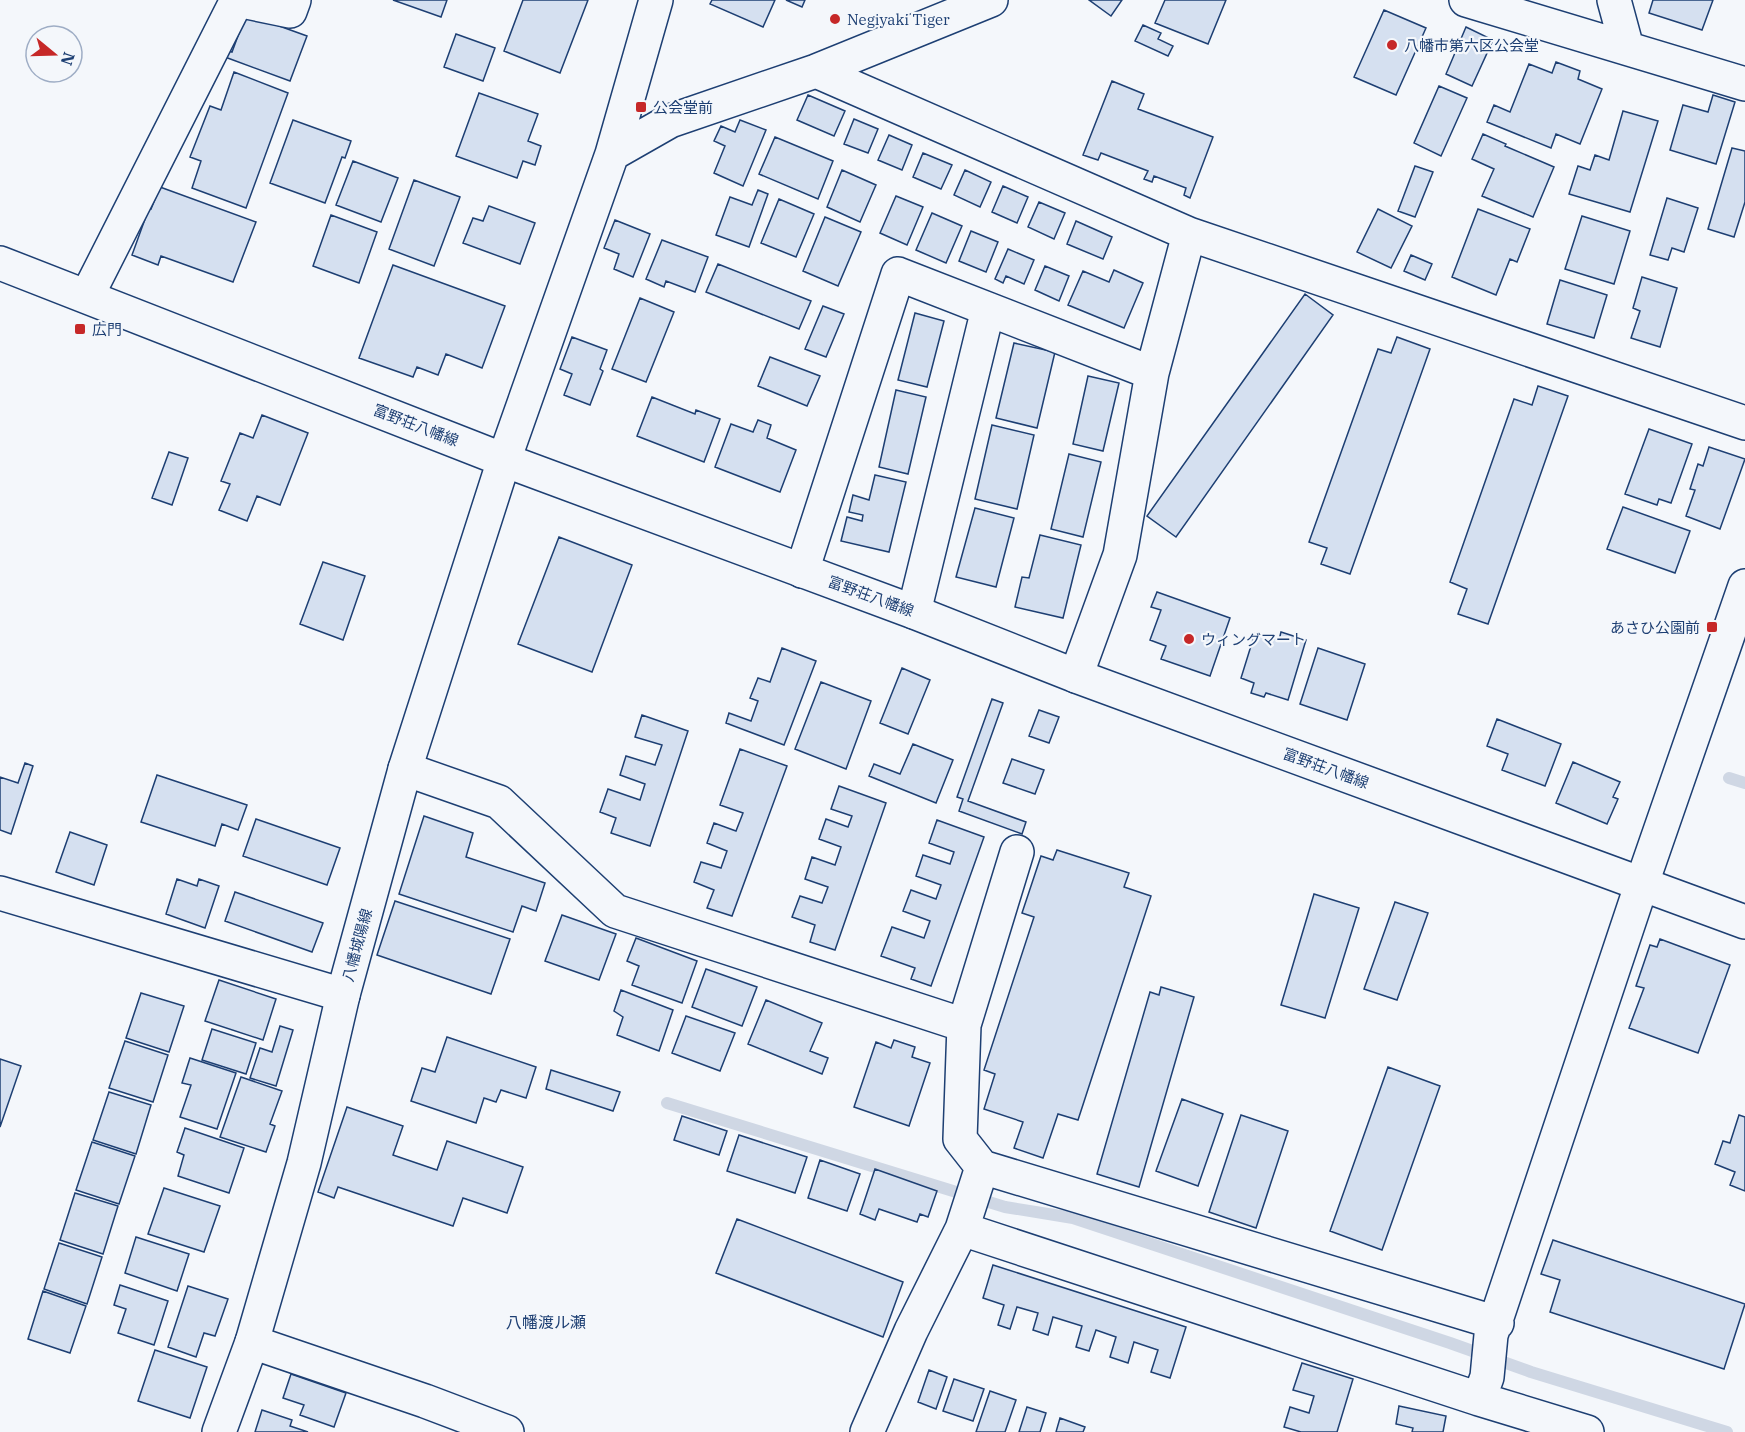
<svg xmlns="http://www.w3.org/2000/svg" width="1745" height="1432" font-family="'IBM Plex Serif','Noto Sans JP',serif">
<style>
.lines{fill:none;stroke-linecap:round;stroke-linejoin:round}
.stream{stroke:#cfd7e4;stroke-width:12}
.building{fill:#d5e0f0;stroke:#1d3f73;stroke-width:1.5}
.minor-casing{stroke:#1d3f73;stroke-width:36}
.major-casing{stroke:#1d3f73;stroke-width:36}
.minor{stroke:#f4f7fb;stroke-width:33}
.major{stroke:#f4f7fb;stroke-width:33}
.poi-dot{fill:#c62828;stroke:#f4f7fb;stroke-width:2}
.labels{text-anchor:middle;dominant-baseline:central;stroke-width:4.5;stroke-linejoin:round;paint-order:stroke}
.poi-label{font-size:15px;fill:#1d3f73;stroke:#f4f7fb;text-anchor:start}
.street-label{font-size:15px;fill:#1d3f73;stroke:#f4f7fb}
.neighbourhood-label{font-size:16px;fill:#1d3f73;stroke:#f4f7fb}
</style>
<rect width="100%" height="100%" fill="#f4f7fb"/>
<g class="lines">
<path class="stream" d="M1729,778L1745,783
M667,1103L1005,1207L1073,1218L1450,1343L1531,1372L1727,1432"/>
</g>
<path class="building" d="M393,0H447L441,17Z
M523,0H588L560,73L504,51Z
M712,0H775L763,27L710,4Z
M786,0H805L802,7Z
M1089,0H1122L1111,16Z
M1165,0H1226L1208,44L1155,23Z
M1653,0H1713L1702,30L1649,13Z
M1384,10L1426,28L1396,95L1354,77Z
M246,14L307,36L290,81L225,57L228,51L232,52Z
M1143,25L1161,33L1158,39L1173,46L1168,56L1135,41Z
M1466,27L1493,40L1472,86L1446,74Z
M456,34L495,48L483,81L444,67Z
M1556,62L1580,71L1578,79L1602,89L1580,144L1556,134L1551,148L1487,122L1494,105L1510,112L1529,64L1552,73Z
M234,72L288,93L246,208L192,188L201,161L190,157L210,106L221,110Z
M1112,81L1144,94L1138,109L1213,137L1190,198L1184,195L1186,188L1154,176L1152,182L1144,179L1148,171L1101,153L1098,160L1083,155Z
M1439,86L1467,98L1441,156L1414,143Z
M479,93L538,114L528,141L541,146L535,165L523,161L517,178L456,156Z
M808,95L845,111L834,136L797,120Z
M1713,95L1735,102L1716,164L1670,150L1683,105L1708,112Z
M1623,111L1658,121L1630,212L1569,194L1578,166L1590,170L1595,155L1609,160Z
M854,119L878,129L868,153L844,144Z
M293,120L351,141L345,158L342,157L325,203L270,183Z
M740,120L766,130L743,186L714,173L725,146L714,141L721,126L735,132Z
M1483,134L1506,144L1505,146L1554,167L1533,217L1482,196L1494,169L1472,159Z
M889,135L912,145L902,170L878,160Z
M775,137L833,161L818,199L759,174Z
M1732,148L1745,151V202L1734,237L1708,229Z
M923,153L952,165L941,189L913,177Z
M353,161L398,178L381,222L336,205Z
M1415,166L1433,172L1415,217L1398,211Z
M842,170L876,185L860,222L827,207Z
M965,170L991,182L980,207L954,195Z
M414,180L460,197L434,266L389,249Z
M1003,186L1028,197L1017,223L992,212Z
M160,187L256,222L233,282L161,256L158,265L132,255L149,208L151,209Z
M758,190L768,194L749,247L716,235L730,197L752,205Z
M896,196L923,207L907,245L880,233Z
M1667,198L1698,208L1684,252L1672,248L1668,260L1650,255Z
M779,199L814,214L796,257L761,243Z
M1039,202L1065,213L1054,239L1028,227Z
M489,206L535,223L520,264L463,243L473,218L483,221Z
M1378,209L1412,226L1391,268L1357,252Z
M1478,209L1530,229L1517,262L1510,259L1496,295L1452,277Z
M932,213L962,226L946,263L916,250Z
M331,215L377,232L359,283L313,266Z
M1582,216L1630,231L1614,284L1565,269Z
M825,217L861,232L838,286L803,271Z
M615,220L650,234L633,277L614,269L619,254L604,248Z
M1076,221L1112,237L1103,259L1067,244Z
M971,231L998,242L986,272L959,261Z
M662,240L708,257L695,292L666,281L664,287L646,279Z
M1008,249L1034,260L1024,284L1006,276L1003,283L995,279Z
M1411,255L1432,264L1425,280L1404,271Z
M718,264L811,301L799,329L706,292Z
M393,265L505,306L482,368L446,354L438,375L417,367L413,377L359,358Z
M1045,266L1069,276L1059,301L1035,290Z
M1114,270L1143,283L1124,328L1068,305L1083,271L1109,282Z
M1642,277L1677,288L1660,347L1631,338L1640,311L1633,308Z
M1560,280L1607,295L1594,338L1547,324Z
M1305,294L1333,315L1176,537L1147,516Z
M640,298L674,312L646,382L612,369Z
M823,306L844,314L826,357L805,349Z
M915,313L944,321L927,387L898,380Z
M572,337L607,350L600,369L603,371L590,405L564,395L572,374L560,369Z
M1397,337L1430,349L1350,574L1321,564L1327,548L1309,542L1378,349L1391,353Z
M1014,343L1055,352L1037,428L996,418Z
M770,357L820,376L807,406L758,386Z
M1088,376L1119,383L1103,451L1073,444Z
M1538,386L1568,396L1488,624L1458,614L1467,589L1450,582L1514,399L1532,405Z
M896,390L926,397L908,474L879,467Z
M652,397L695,414L696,410L720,419L704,462L637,436Z
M262,415L308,433L280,505L257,496L247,521L219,510L230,484L221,481L240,433L253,438Z
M758,420L771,425L767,438L796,450L780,492L715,467L731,424L753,432Z
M992,425L1034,435L1017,509L975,499Z
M1649,429L1692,444L1671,503L1659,499L1657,505L1625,494Z
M1709,447L1745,459L1720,529L1686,516L1695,490L1690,489L1698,464L1703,466Z
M169,452L188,458L172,505L152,498Z
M1069,454L1101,462L1083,537L1051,529Z
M875,475L906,482L889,552L841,541L847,517L862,521L863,515L849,512L853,495L869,500Z
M1623,507L1690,531L1675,573L1607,549Z
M975,508L1014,518L996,587L956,577Z
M1040,535L1081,545L1063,618L1015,607L1022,577L1029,578Z
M559,537L632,565L592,672L518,644Z
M323,562L365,576L343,640L300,624Z
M1157,592L1230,618L1210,676L1161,659L1166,646L1150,640L1161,610L1151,607Z
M1281,632L1306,640L1288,700L1266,693L1264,697L1251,693L1254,683L1241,678L1255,633L1279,640Z
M782,648L816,661L784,745L726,723L729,713L751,721L758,701L750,698L758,678L770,682Z
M1318,648L1365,664L1347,720L1300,704Z
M902,668L930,680L908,734L880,723Z
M821,682L871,701L846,769L795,749Z
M992,699L1003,703L968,801L1026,822L1022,834L959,811L963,799L957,797Z
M1039,710L1059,717L1049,743L1029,736Z
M642,715L688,731L650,846L611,833L616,818L600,812L608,789L640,800L645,784L620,775L626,756L655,765L662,745L635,737Z
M1497,719L1561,744L1545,786L1502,770L1508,754L1487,746Z
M913,744L953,760L936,803L869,776L874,764L900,774Z
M740,749L787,766L732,916L707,908L714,890L694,882L701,862L721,868L727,851L707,843L714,823L736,831L743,813L720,805Z
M1012,759L1044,770L1035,794L1003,783Z
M1573,762L1620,782L1613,797L1618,799L1607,824L1556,803Z
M25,763L33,766L11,834L0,830V777L18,783Z
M157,775L247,805L238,830L222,824L215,846L141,822Z
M839,786L886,803L835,950L810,942L815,925L792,917L800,896L822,903L828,887L805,879L812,857L835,865L841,847L819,839L826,819L848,827L852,816L831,809Z
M424,816L473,833L466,857L545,883L536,911L522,906L513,932L399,894Z
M256,819L340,848L327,885L243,856Z
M937,820L984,837L931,986L911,979L915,968L881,956L892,927L924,938L930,921L903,911L911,890L936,899L941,885L916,876L923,855L950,864L954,852L929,843Z
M70,832L107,845L94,885L56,872Z
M1057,850L1129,873L1124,887L1151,896L1078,1120L1058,1114L1043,1158L1014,1148L1023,1122L984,1109L995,1074L984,1070L1034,917L1022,913L1041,856L1053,860Z
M177,879L197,886L199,879L219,886L205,928L166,914Z
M235,892L323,923L312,952L225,921Z
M1314,894L1359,908L1325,1018L1281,1005Z
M395,901L510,939L491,994L377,955Z
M1395,902L1428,913L1397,1000L1364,989Z
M562,915L616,934L599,980L545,961Z
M636,938L697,961L682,1003L632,985L639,966L627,961Z
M1660,939L1730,965L1698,1053L1629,1028L1644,988L1636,986L1650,945L1657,947Z
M706,969L757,987L742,1026L692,1007Z
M219,980L276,999L263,1040L205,1021Z
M1161,987L1194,997L1139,1187L1097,1174L1150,992L1159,995Z
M621,990L673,1010L659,1051L617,1035L623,1017L614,1011Z
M141,993L184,1006L169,1052L126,1038Z
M766,1000L822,1023L810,1051L828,1058L822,1074L748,1044Z
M686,1016L735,1033L720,1071L672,1053Z
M280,1026L293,1030L276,1086L250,1078L260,1048L272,1052Z
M212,1029L256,1043L246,1074L202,1060Z
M447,1037L536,1067L526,1098L501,1090L496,1102L484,1098L476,1123L411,1101L422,1068L435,1072Z
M894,1040L915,1047L912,1057L930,1063L909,1126L854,1107L876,1042L891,1048Z
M125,1041L168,1055L153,1102L109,1088Z
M190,1058L236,1073L217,1129L180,1117L191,1085L182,1083Z
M0,1059L21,1066L0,1127Z
M1388,1067L1440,1086L1382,1250L1330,1231Z
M551,1070L620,1092L613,1111L546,1089Z
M241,1077L282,1091L270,1124L275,1126L266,1152L220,1137Z
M109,1092L151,1105L136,1154L93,1140Z
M1182,1099L1223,1114L1198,1186L1156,1171Z
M347,1107L403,1126L393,1155L437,1170L447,1141L523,1167L507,1213L463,1198L453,1226L338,1187L334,1198L318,1192Z
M1241,1115L1288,1131L1256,1228L1209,1212Z
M1739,1115L1745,1117V1191L1730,1185L1735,1172L1715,1164L1723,1141L1730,1143Z
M682,1116L727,1131L719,1155L674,1140Z
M185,1128L244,1148L229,1193L178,1176L184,1155L177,1152Z
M739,1135L807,1157L795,1193L727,1171Z
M92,1142L135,1156L119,1204L76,1190Z
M820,1160L860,1174L847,1211L808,1198Z
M875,1169L937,1191L928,1217L920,1214L917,1222L879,1209L875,1220L860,1214Z
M164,1188L220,1206L204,1252L148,1234Z
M75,1193L118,1206L103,1254L60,1240Z
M737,1219L903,1282L883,1337L716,1273Z
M136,1237L189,1254L177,1291L125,1273Z
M1553,1240L1745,1304L1724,1369L1550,1312L1560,1280L1541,1274Z
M59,1243L102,1257L87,1304L44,1289Z
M993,1265L1186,1327L1170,1378L1151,1372L1158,1350L1134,1342L1128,1363L1110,1357L1116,1337L1096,1330L1089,1351L1076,1347L1082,1326L1053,1317L1048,1335L1033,1330L1038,1313L1017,1307L1010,1329L998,1325L1004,1305L983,1298Z
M120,1285L168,1301L154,1345L118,1333L126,1309L114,1305Z
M188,1286L228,1299L215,1336L204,1333L196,1357L168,1347Z
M43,1291L86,1306L70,1353L28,1339Z
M155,1350L207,1367L190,1418L138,1401Z
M1302,1363L1353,1379L1337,1432H1301L1284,1427L1290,1407L1309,1413L1314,1396L1293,1390Z
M929,1370L947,1377L936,1409L918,1402Z
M291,1374L346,1393L334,1427L300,1415L304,1405L283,1398Z
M954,1379L984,1389L973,1421L943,1411Z
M990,1391L1016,1400L1005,1432H976Z
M1399,1406L1446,1416L1443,1432H1412L1413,1428L1396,1424Z
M1027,1407L1046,1413L1040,1432H1019Z
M262,1410L292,1420L290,1426L308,1432H255Z
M1060,1418L1085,1427L1083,1432H1056Z"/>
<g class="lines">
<g class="minor-casing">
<path id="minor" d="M237,0L290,11L294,0
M1466,0L1745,84
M1614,0L1627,48
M816,71L1189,234
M612,154L670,121L816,71L991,0
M87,296L237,0
M504,460L612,154L656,0
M802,571L898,274L1152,373
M914,612L988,309
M1076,676L1120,555L1152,373L1189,234L1745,423
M405,769L499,802L615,911L964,1025
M0,893L343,995
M982,1167L1497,1323
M962,1229L1479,1399
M252,1342L425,1401L507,1432
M867,1432L911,1331L962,1229L982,1167L960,1139L964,1025L1017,852
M1587,1432L1479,1399L1487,1377L1491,1335L1642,883L1745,586"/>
</g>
<g class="major-casing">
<path id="major" d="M0,263L504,460L914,612L1076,676L1745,922
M219,1432L252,1342L304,1163L343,995L405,769L504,460"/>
</g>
<use href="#minor" class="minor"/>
<use href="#major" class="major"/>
</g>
<g class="poi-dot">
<circle cx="835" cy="19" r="6"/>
<circle cx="1392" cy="45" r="6"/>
<rect x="635" y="101" width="12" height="12" rx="3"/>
<rect x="74" y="323" width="12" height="12" rx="3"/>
<rect x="1706" y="621" width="12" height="12" rx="3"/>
<circle cx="1189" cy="639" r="6"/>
</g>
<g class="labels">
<g class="poi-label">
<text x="847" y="19">Negiyaki Tiger</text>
<text x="1404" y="45">八幡市第六区公会堂</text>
<text x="653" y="107">公会堂前</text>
<text x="92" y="329">広門</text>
<text x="1700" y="627" text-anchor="end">あさひ公園前</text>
<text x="1201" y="639">ウィングマート</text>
</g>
<g class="street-label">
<text transform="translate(416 425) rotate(21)">富野荘八幡線</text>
<text transform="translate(871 596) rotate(20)">富野荘八幡線</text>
<text transform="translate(1326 768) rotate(20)">富野荘八幡線</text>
<text transform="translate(357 945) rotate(-75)">八幡城陽線</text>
</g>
<g class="neighbourhood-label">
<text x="546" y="1322">八幡渡ル瀬</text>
</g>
</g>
<g transform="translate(54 54) rotate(109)"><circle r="28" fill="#f4f7fb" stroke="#9eadc5" stroke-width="1.5"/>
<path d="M0-4.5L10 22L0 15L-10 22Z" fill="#c62828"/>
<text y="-9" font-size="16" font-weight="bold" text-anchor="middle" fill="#1d3f73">N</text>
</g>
</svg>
